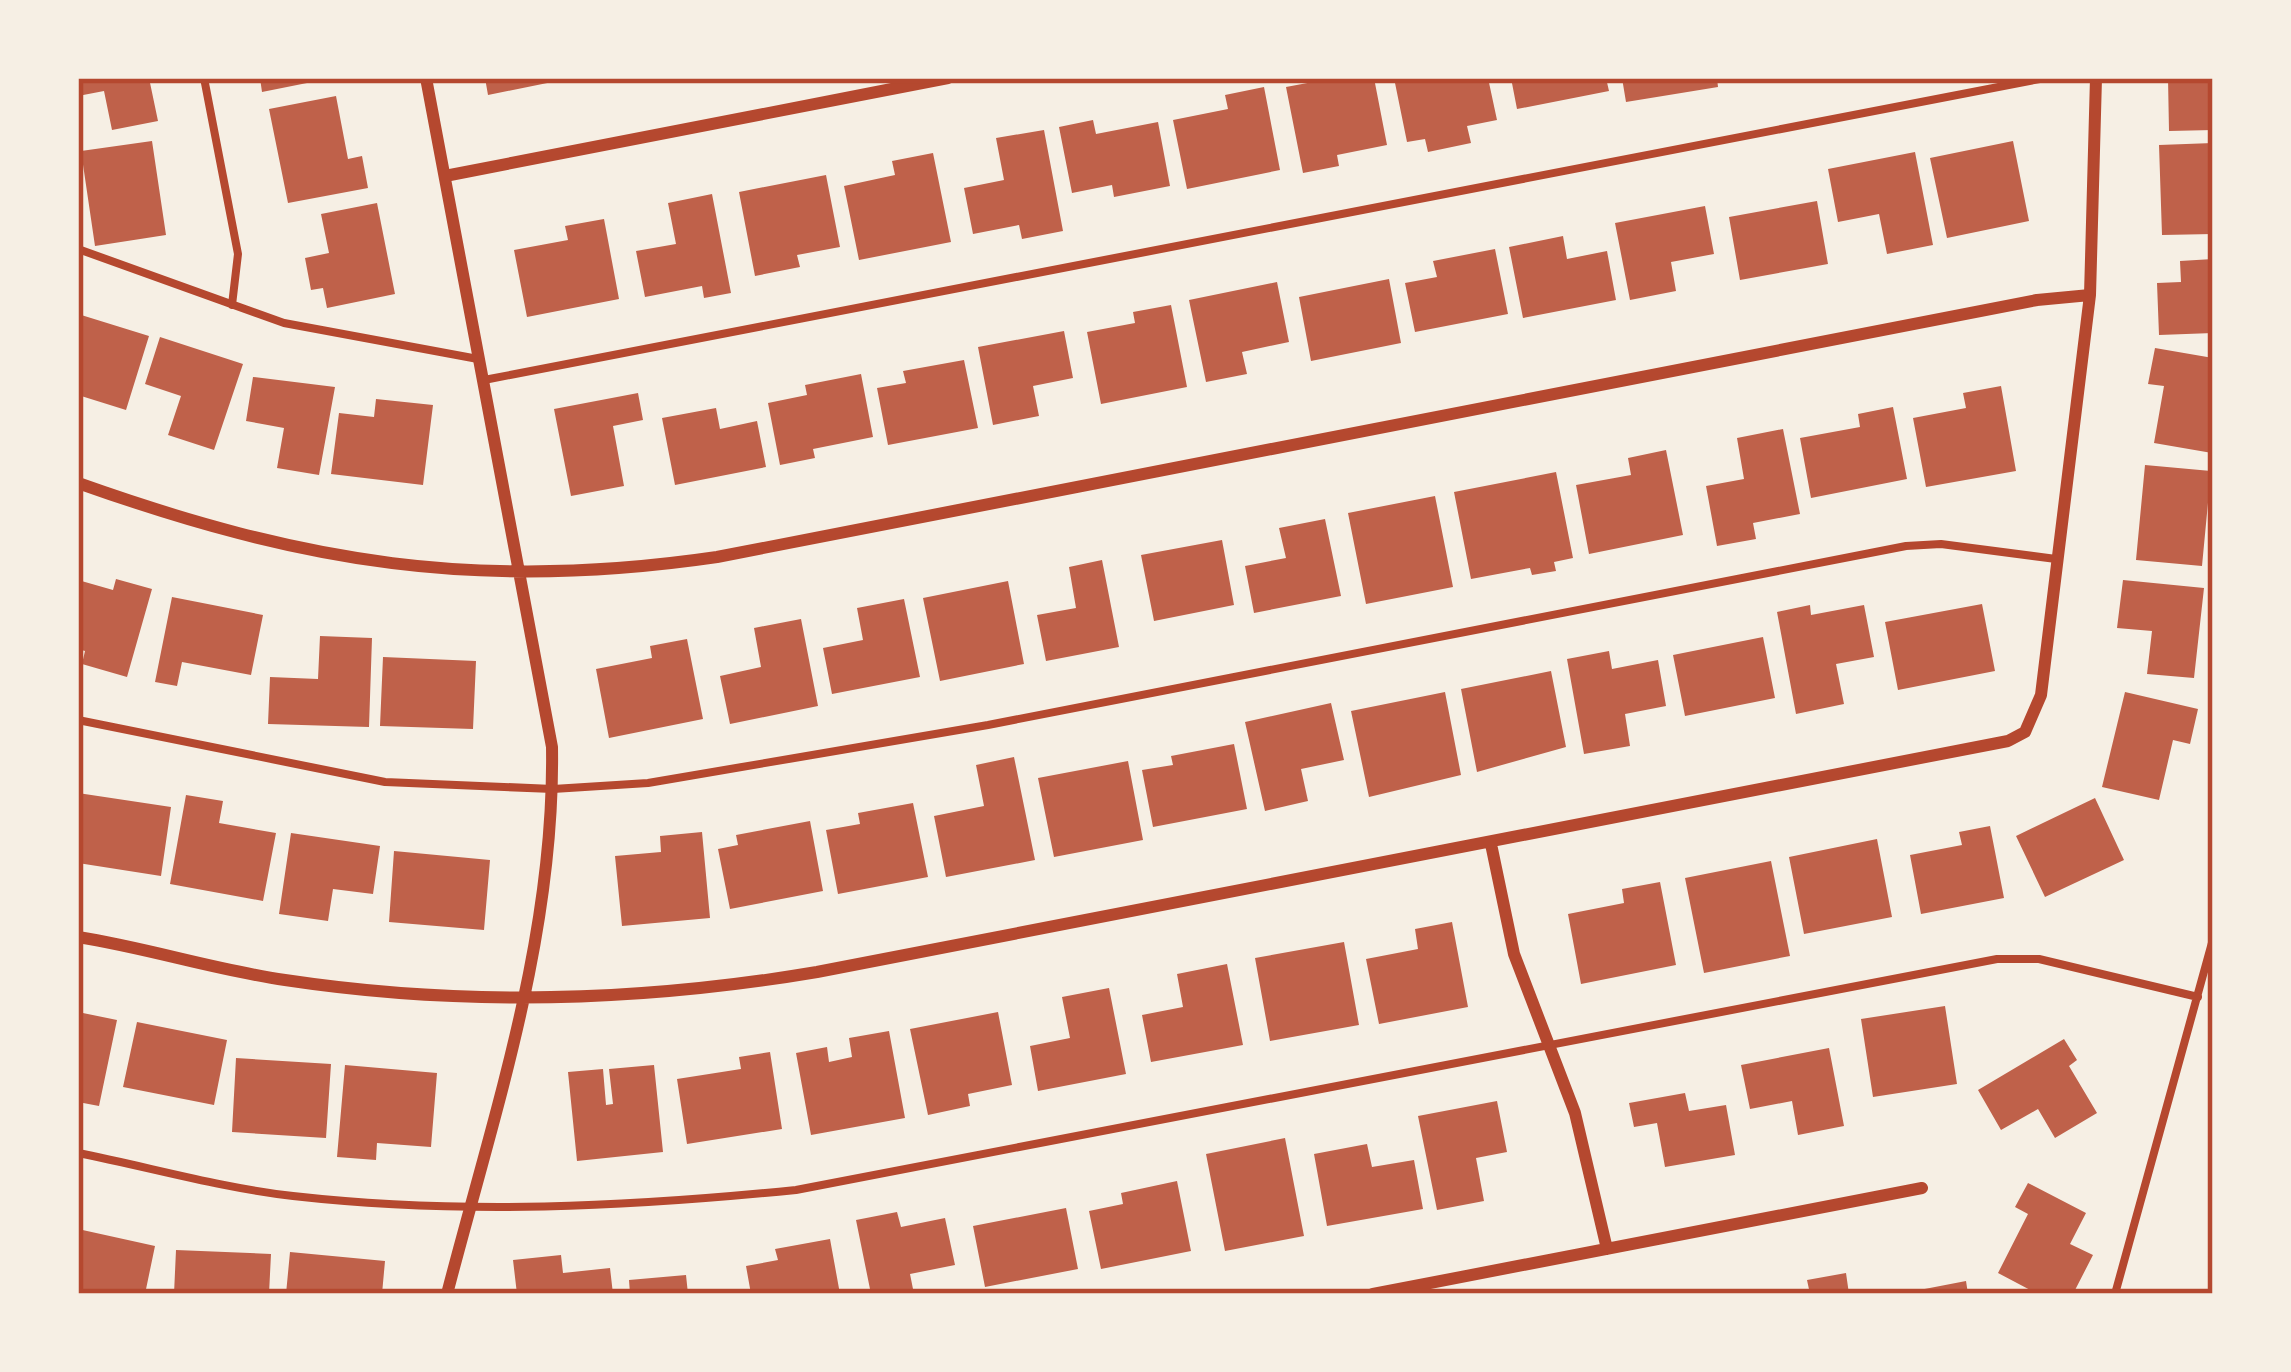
<svg xmlns="http://www.w3.org/2000/svg" width="2291" height="1372" font-family="'Titillium Web',sans-serif">
<style>
.building{fill:#bf614a}
.lines{fill:none;stroke-linecap:round;stroke-linejoin:round}
.service{stroke:#b5482f;stroke-width:8}
.minor{stroke:#b5482f;stroke-width:12}
.neatline{fill:none;stroke:#b5482f;stroke-width:4.5}
</style>
<rect width="100%" height="100%" fill="#f6efe4"/>
<path class="building" d="M78,78H149L158,121L112,130L104,91L78,96Z
M260,78H322V80L262,92Z
M485,78H562V80L488,95Z
M1334,78H1374L1387,145L1337,155L1339,166L1303,173L1286,87Z
M1394,78H1488L1497,120L1467,126L1471,143L1428,152L1425,139L1407,142Z
M1511,78H1606L1609,91L1517,109Z
M1622,78H1717L1718,87L1626,102Z
M2168,78H2213V130L2169,131Z
M1264,87L1280,170L1187,189L1173,120L1228,109L1225,95Z
M336,96L348,159L362,156L368,188L288,203L269,109Z
M1093,120L1096,134L1158,122L1170,186L1114,197L1112,185L1072,193L1059,127Z
M1044,130L1063,231L1022,239L1019,225L973,234L964,188L1004,180L996,138Z
M152,141L166,235L95,246L81,151Z
M2013,141L2029,221L1947,238L1930,158Z
M2213,143V234L2162,235L2159,145Z
M1915,152L1933,245L1887,254L1879,214L1838,222L1828,169Z
M933,153L951,242L859,260L844,186L895,175L892,161Z
M826,175L840,247L797,255L800,267L755,276L739,192Z
M712,194L731,293L704,298L702,286L645,297L636,251L676,244L668,203Z
M1817,201L1828,264L1740,280L1729,217Z
M377,203L395,294L327,308L323,288L311,290L305,258L329,253L321,214Z
M1705,206L1714,254L1671,262L1676,291L1630,300L1615,223Z
M604,219L619,299L527,317L514,250L568,240L565,226Z
M1563,236L1567,259L1607,251L1616,300L1523,318L1509,247Z
M1495,249L1508,314L1415,332L1405,283L1437,277L1433,261Z
M2213,259V333L2159,335L2157,283L2181,282L2180,261Z
M1389,279L1401,343L1311,361L1299,297Z
M1277,282L1289,342L1242,352L1247,374L1206,382L1189,300Z
M1171,305L1187,387L1101,404L1087,332L1135,323L1133,312Z
M78,314L149,336L126,410L78,395Z
M1064,331L1073,378L1033,386L1039,416L993,425L978,347Z
M160,337L243,364L214,450L168,435L181,396L145,384Z
M2155,348L2213,358L2212,453L2154,443L2164,386L2148,384Z
M964,360L978,428L888,445L877,388L906,383L903,371Z
M861,374L873,437L813,449L815,458L780,465L768,403L807,395L805,385Z
M253,377L335,387L319,475L277,468L284,428L246,421Z
M2001,386L2016,471L1926,487L1913,418L1966,408L1963,393Z
M638,393L643,420L613,426L624,486L571,496L554,409Z
M376,399L433,405L423,485L331,474L339,413L374,417Z
M1893,407L1907,479L1811,498L1800,438L1860,427L1858,414Z
M716,408L720,429L757,421L766,467L675,485L662,418Z
M1783,429L1800,514L1753,523L1756,539L1717,546L1706,486L1744,479L1737,438Z
M1666,450L1683,535L1589,554L1576,485L1631,475L1628,458Z
M2145,465L2211,471L2202,566L2136,560Z
M1556,472L1573,558L1554,562L1556,571L1532,575L1530,568L1471,579L1454,492Z
M1435,496L1453,587L1366,604L1348,513Z
M1325,519L1341,596L1254,613L1245,566L1286,558L1279,528Z
M1222,540L1234,605L1154,621L1141,555Z
M1102,560L1119,647L1046,661L1037,615L1076,608L1069,567Z
M116,579L152,589L127,677L82,664L85,651L78,649V580L113,590Z
M2123,580L2204,588L2194,678L2147,674L2152,631L2117,628Z
M1008,581L1024,664L940,681L923,598Z
M172,597L263,615L251,675L182,662L177,686L155,682Z
M904,599L920,677L832,694L823,648L863,640L857,608Z
M1982,604L1995,671L1898,690L1885,622Z
M1810,605L1811,615L1864,605L1874,657L1836,664L1844,704L1796,714L1777,612Z
M801,619L818,706L730,724L720,676L761,667L754,628Z
M320,636L372,638L369,727L268,724L270,677L318,679Z
M1763,637L1775,698L1685,716L1673,655Z
M687,639L703,719L609,738L596,669L652,658L650,646Z
M1609,651L1612,669L1658,660L1666,706L1625,714L1630,746L1584,754L1567,659Z
M383,657L476,661L473,729L380,726Z
M1551,671L1566,747L1477,772L1461,689Z
M1445,692L1461,775L1369,797L1351,711Z
M2125,692L2198,709L2190,744L2173,740L2159,800L2102,787Z
M1331,703L1344,760L1301,769L1308,801L1265,811L1245,722Z
M1234,744L1247,809L1153,827L1142,770L1173,765L1171,756Z
M1014,757L1035,860L946,877L934,816L984,806L976,765Z
M1128,761L1143,840L1054,857L1038,778Z
M78,793L171,807L161,876L78,863Z
M186,795L223,801L219,823L276,833L263,901L170,884Z
M2095,798L2124,860L2045,897L2016,836Z
M913,803L928,877L838,894L826,830L860,824L858,813Z
M810,821L823,891L730,909L718,849L738,845L736,835Z
M1990,826L2004,898L1921,914L1910,855L1962,845L1959,832Z
M702,832L710,918L622,926L615,856L661,852L660,836Z
M291,833L380,846L373,894L333,889L328,921L279,914Z
M1877,839L1892,917L1804,934L1789,857Z
M394,851L490,860L484,930L389,922Z
M1771,861L1790,956L1704,973L1685,878Z
M1660,882L1676,965L1581,984L1568,914L1624,903L1622,889Z
M1452,922L1468,1007L1379,1024L1366,959L1418,949L1415,929Z
M1344,942L1359,1025L1270,1041L1255,958Z
M1227,964L1243,1045L1151,1062L1142,1015L1183,1007L1177,974Z
M1109,988L1126,1074L1038,1091L1030,1046L1070,1038L1062,997Z
M1945,1006L1957,1084L1873,1097L1861,1019Z
M78,1012L117,1020L99,1106L78,1102Z
M998,1012L1012,1085L968,1094L970,1106L928,1115L910,1029Z
M137,1022L227,1040L214,1105L123,1087Z
M889,1031L905,1118L811,1135L796,1053L827,1047L829,1062L852,1057L849,1038Z
M2064,1039L2077,1060L2069,1066L2097,1113L2055,1138L2038,1109L2001,1130L1978,1090Z
M1829,1048L1844,1126L1798,1135L1792,1101L1750,1109L1741,1065Z
M770,1052L782,1129L687,1144L677,1079L741,1069L739,1057Z
M236,1058L331,1064L326,1138L232,1132Z
M345,1065L437,1073L431,1147L377,1143L376,1160L337,1157Z
M654,1065L663,1152L577,1161L568,1072L603,1069L606,1105L613,1104L609,1069Z
M1685,1093L1689,1111L1726,1105L1735,1155L1665,1167L1657,1123L1634,1127L1629,1103Z
M1497,1101L1507,1152L1476,1158L1484,1201L1437,1210L1418,1116Z
M1285,1138L1304,1236L1225,1251L1206,1154Z
M1367,1144L1372,1167L1414,1160L1423,1209L1327,1226L1314,1154Z
M1177,1181L1191,1251L1101,1269L1089,1211L1123,1204L1121,1193Z
M2028,1183L2086,1213L2070,1244L2093,1255L2073,1294H2038L1998,1273L2028,1214L2015,1207Z
M1066,1208L1078,1269L985,1287L973,1226Z
M897,1212L901,1227L945,1218L955,1265L910,1274L914,1294H871L856,1220Z
M78,1229L155,1246L145,1294H78Z
M830,1239L840,1294H751L746,1266L778,1260L775,1249Z
M176,1250L271,1254L269,1294H174Z
M290,1252L385,1261L382,1294H286Z
M561,1255L563,1273L610,1268L613,1294H517L513,1260Z
M1846,1273L1849,1294H1810L1807,1280Z
M686,1275L688,1294H630L629,1280Z
M1966,1281L1968,1294H1909V1292Z"/>
<g class="lines">
<path class="service" d="M204,78L238,254L232,305
M78,249L284,323L478,359
M484,380L2045,78
M78,720L385,782L553,789L648,783L988,725L1906,546L1941,544L2056,559
M78,1153C149,1167 222,1188 293,1196C462,1215 627,1207 796,1190L1997,959H2039L2198,997
M2115,1294L2213,939"/>
<path class="minor" d="M426,78L552,747C555,936 494,1113 447,1294
M445,176L948,78
M78,483C303,563 478,592 717,557L2037,300L2090,295
M1491,844L1514,954L1575,1113L1607,1249
M78,937C148,948 215,970 285,980C464,1007 639,1002 817,972L2008,741L2025,732L2041,695L2090,295L2096,78
M1373,1294L1922,1188"/>
</g>
<rect width="2291" height="1372" fill="none" stroke="#f6efe4" stroke-width="162"/>
<rect x="81" y="81" width="2129" height="1210" class="neatline"/>
</svg>
